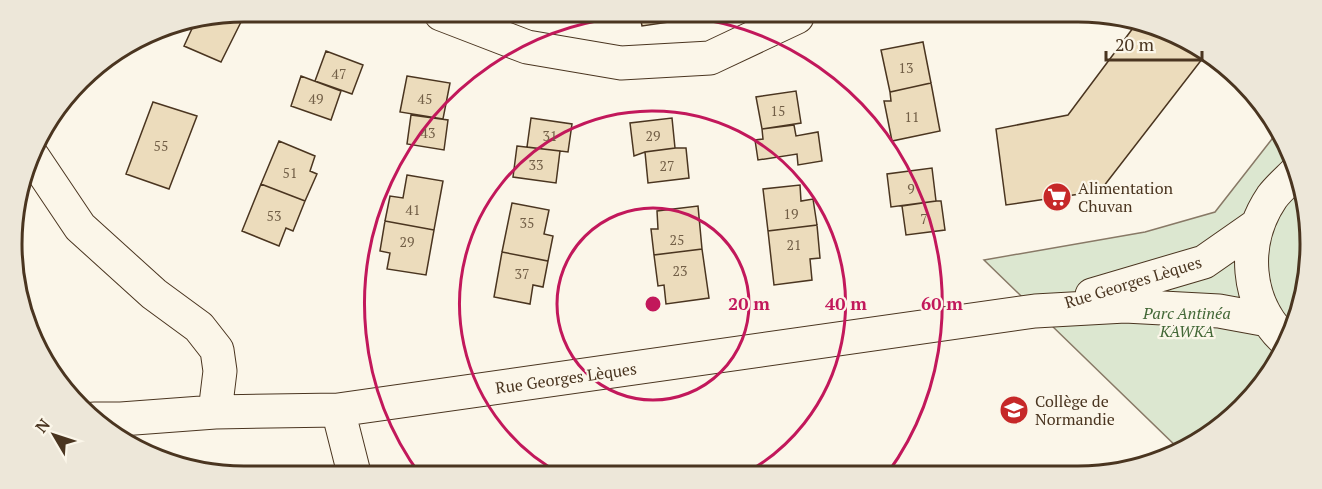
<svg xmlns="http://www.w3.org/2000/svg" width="1322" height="489" font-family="'PT Serif',serif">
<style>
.green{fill:#dce7d0;stroke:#887966;stroke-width:1.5}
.building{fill:#ecdcbc;stroke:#4a3520;stroke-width:1.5}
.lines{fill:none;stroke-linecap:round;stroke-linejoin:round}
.minor-casing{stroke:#4a3520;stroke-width:35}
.major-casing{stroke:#4a3520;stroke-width:35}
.minor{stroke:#fbf6e9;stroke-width:33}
.major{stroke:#fbf6e9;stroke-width:33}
.ring{fill:none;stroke:#c2185b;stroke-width:3}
.labels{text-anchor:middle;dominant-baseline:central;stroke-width:4.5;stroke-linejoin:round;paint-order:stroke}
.number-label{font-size:14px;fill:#725f47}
.poi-label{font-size:16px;fill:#4a3520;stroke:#fbf6e9;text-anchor:start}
.street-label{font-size:16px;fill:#4a3520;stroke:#fbf6e9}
.park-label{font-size:16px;font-style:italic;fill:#436837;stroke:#fbf6e9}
.rim{fill:none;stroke:#4a3520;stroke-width:3}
.centre{fill:#c2185b;stroke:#fbf6e9;stroke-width:3}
.ring-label{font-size:18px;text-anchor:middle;font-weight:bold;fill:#c2185b;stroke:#fbf6e9;stroke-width:4.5;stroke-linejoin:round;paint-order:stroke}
</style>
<rect width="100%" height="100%" fill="#fbf6e9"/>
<path class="green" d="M1279,130L1308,214L1302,305L1271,373L1231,420L1182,452L984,260L1145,232L1215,212Z"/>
<path class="building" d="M246,12L221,62L184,46L196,20Z
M640,16H689L690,19L642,26Z
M1139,20L1206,54L1100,191L1006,205L996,129L1068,115Z
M923,42L931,83L890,92L881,50Z
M326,51L363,65L352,94L315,81Z
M301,76L341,91L331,120L291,106Z
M407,76L450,83L443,119L400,112Z
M931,83L940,131L892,141L884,101H891L890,92Z
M796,91L801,123L762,129L756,97Z
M153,102L197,116L169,189L126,174Z
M411,115L448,120L444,150L407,144Z
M531,118L572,124L568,152L527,147Z
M672,118L675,148L645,152L634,156L630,123Z
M794,125L796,136L818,132L822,161L798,165L797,154L758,160L755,140L763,139L762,129Z
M279,141L315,156L310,171L317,174L305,201L261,184Z
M517,146L560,151L556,183L513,177Z
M675,148H686L689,178L648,183L645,152Z
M932,168L936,201L891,207L887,174Z
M407,175L443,181L434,230L385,221L390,196L403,198Z
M261,184L305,201L293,231L286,228L279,246L242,231Z
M800,185L801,201L813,199L817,225L768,231L763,189Z
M936,201H941L945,230L906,235L902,206Z
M512,203L549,210L544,234L553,236L548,261L502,252Z
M698,206L702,249L654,255L651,229H658L657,211Z
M385,221L434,230L426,275L387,269L390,253L380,251Z
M817,225L820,258L810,259L812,280L774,285L768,231Z
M702,249L709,298L666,304L664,285L658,286L654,255Z
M502,252L548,261L543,287L533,285L530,304L494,297Z"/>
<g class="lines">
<g class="minor-casing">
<path id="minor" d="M441,14L527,47L621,63L710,58L797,17"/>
</g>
<g class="major-casing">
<path id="major" d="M33,157L80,227L154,294L199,327L217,350L220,371L215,412
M1092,295L1204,262L1257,225
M1286,341C1245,303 1241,243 1272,197C1278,189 1287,181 1294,174
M338,410L355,477
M94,419H121L215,412L338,410L1035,311L1125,306L1219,311L1268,320"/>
</g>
<use href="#minor" class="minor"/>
<use href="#major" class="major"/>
</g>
<g class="ring">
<circle cx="653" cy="304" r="96"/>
<path d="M565 476A193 193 0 1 1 742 475"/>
<path d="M421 476A289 289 0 0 1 635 16M676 16A289 289 0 0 1 887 474"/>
</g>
<defs>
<g id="supermarket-disc" transform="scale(1.5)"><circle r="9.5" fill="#c62828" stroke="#fbf6e9"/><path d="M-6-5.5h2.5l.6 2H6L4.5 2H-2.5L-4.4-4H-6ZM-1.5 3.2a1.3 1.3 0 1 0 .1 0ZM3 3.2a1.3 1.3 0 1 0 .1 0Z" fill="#fff"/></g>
<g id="school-disc" transform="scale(1.5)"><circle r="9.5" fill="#c62828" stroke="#fbf6e9"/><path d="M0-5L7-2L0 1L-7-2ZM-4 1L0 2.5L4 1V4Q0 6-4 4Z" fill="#fff"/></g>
</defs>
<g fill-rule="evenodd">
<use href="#supermarket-disc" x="1057" y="197"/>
<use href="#school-disc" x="1014" y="410"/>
</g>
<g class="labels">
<g class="number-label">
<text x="906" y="67">13</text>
<text x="339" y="73">47</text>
<text x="316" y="98">49</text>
<text x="425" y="98">45</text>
<text x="778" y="110">15</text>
<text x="912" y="116">11</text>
<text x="428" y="132">43</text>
<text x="550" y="135">31</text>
<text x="653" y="135">29</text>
<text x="161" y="145">55</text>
<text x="536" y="164">33</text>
<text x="667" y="165">27</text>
<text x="290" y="172">51</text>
<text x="911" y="188">9</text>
<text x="413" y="209">41</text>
<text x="791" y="213">19</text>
<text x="274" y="215">53</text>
<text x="924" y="218">7</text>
<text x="527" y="222">35</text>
<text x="677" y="239">25</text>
<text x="407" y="241">29</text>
<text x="794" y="244">21</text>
<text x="680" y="270">23</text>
<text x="522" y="273">37</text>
</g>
<g class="poi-label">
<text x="1078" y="188">Alimentation<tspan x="1078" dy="18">Chuvan</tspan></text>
<text x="1035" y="401">Collège de<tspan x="1035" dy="18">Normandie</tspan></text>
</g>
<g class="street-label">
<text transform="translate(1133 282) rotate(-17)">Rue Georges Lèques</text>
<text transform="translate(566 378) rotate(-8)">Rue Georges Lèques</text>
</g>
<g class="park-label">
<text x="1187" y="313">Parc Antinéa<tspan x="1187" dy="18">KAWKA</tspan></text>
</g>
</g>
<path d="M0 0H1322V489H0ZM244 22H1078A222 222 0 0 1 1300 244V244A222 222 0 0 1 1078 466H244A222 222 0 0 1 22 244V244A222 222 0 0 1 244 22Z" fill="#ede7d9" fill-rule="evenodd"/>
<path class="rim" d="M244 22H1078A222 222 0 0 1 1300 244V244A222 222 0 0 1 1078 466H244A222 222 0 0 1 22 244V244A222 222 0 0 1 244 22Z"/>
<circle cx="653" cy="304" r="9" class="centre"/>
<g class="ring-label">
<text x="749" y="310">20 m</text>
<text x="846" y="310">40 m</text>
<text x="942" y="310">60 m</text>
</g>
<g transform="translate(54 435) rotate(309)" stroke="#fbf6e9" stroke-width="4.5" paint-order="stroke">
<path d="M0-4.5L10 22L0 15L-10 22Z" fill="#4a3520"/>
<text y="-9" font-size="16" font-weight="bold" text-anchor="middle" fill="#4a3520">N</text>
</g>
<path d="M1106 51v9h96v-9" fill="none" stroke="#4a3520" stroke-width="3"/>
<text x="1115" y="51" font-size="18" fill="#4a3520" stroke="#fbf6e9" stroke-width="4.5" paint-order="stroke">20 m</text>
</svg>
